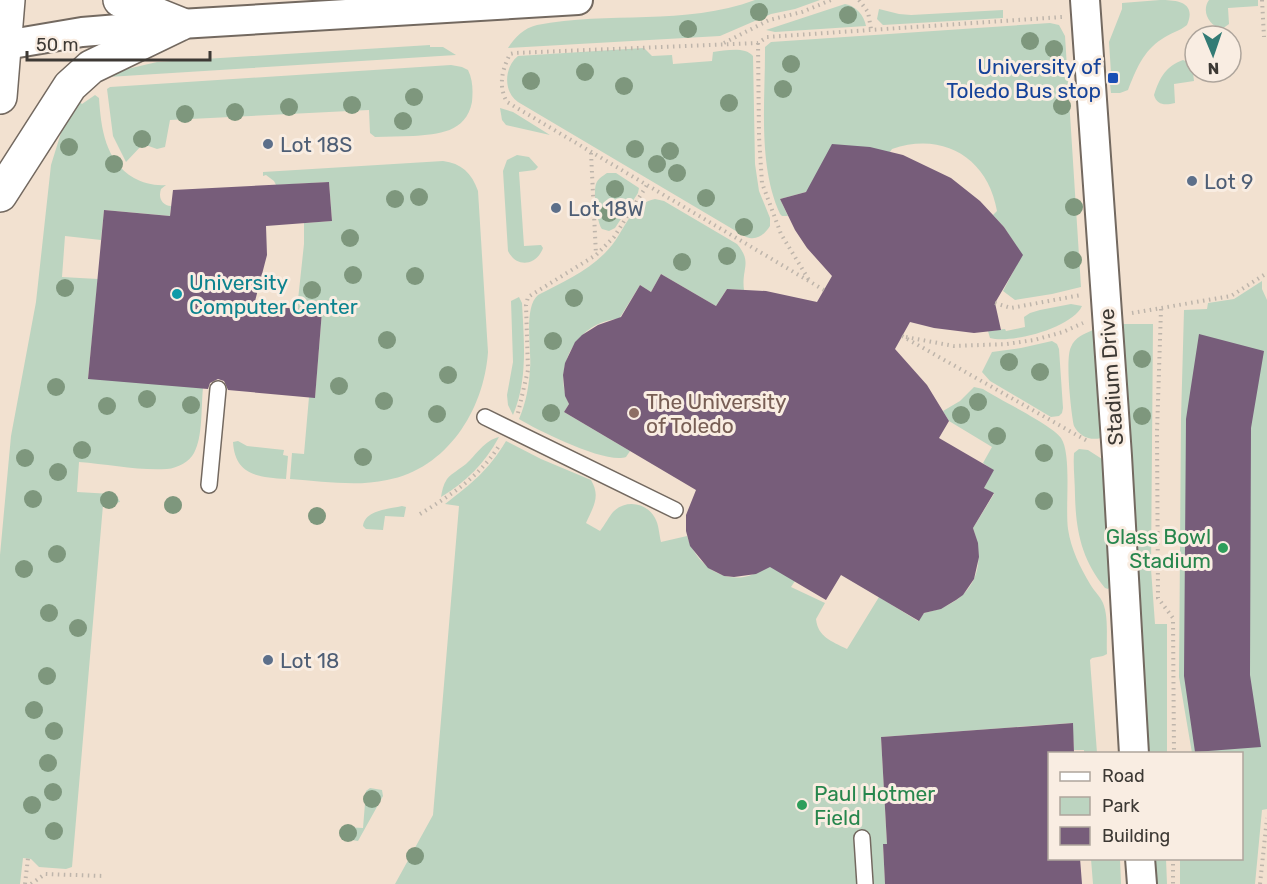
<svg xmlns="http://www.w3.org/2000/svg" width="1267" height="884" font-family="Rubik,sans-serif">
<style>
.built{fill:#f2e1d0;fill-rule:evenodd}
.green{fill:#bcd4c0}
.building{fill:#775d7a}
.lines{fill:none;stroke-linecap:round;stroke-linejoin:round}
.lane-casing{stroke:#736960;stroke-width:18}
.street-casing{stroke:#736960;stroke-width:32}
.secondary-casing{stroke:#736960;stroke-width:36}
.path{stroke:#beb5ab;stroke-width:4;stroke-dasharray:1.5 4.5;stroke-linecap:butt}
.lane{stroke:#fff;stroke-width:15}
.street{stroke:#fff;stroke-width:28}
.secondary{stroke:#fff;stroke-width:33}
.tree{fill:#7e977d}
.transit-dot{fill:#1a4fb4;stroke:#f9ede2;stroke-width:2}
.service-dot{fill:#5c6f8a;stroke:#f9ede2;stroke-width:2}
.culture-dot{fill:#0f9aa8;stroke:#f9ede2;stroke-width:2}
.education-dot{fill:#8d6e63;stroke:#f9ede2;stroke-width:2}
.leisure-dot{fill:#2e9e5b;stroke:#f9ede2;stroke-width:2}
.labels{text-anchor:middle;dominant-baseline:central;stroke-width:6;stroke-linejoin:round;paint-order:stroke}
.transit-label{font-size:21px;fill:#164399;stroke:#f9ede2;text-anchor:end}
.service-label{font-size:21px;fill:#4e5e75;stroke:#f9ede2;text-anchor:start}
.culture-label{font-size:21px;fill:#0d838f;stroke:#f9ede2;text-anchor:start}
.street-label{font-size:21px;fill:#3d3934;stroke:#f9ede2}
.education-label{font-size:21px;fill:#785e54;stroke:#f9ede2;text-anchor:start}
.leisure-label{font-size:21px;fill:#27864d;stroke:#f9ede2;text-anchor:end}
</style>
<rect width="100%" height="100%" fill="#f9ede2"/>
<path class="built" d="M0,0H1267V884H0ZM1195,36H1231V72H1195ZM1050,754H1242V858H1050Z"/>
<path class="green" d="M755,0H820L795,9L771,14L720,36L508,48C515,37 524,28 537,25C608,11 685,26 755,0Z
M1160,0C1177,0 1197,2 1187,25C1180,31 1170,33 1162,39C1143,51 1136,70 1128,90L1120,93H1111L1110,84H1119V73H1111L1109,42L1122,9V3Z
M1209,0H1258V6L1228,8L1229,24L1222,29C1209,26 1201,11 1209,0Z
M845,4C856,6 864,15 866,26L775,32L766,30Z
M879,9L899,14L911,15L1003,10V18L883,25L877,19Z
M1050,23L1059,25L1065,36L1081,287L1052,294L1015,300L1003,291L1022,255L1004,227L993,215L997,211C988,158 943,131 892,149L890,152L806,192L780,199L788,216H782L780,214C758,166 765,103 765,52V47L771,42Z
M430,45V47H443L456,55L108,77L127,69L157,62Z
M644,48L652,56L672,55L673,64L712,61L713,52C725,51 744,46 753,56L755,164L759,191L770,218V226C764,235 757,241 746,237L518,102C503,92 504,67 518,56Z
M1183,60L1192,64L1194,81L1174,84L1175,103C1166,105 1157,106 1154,95C1160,77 1166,66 1183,60Z
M451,65L462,67L468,70C473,80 473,91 472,102C466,133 438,134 413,136C400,136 388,137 375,137L370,133L369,110L170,120L165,147L157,149L143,144L126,162L113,136L107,89L110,87Z
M95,95L99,98C101,128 105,161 134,178C143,183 155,186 166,185L161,189C158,198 162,205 171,206L170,216L104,210L101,240L65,236L62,277L98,279L88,378L203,388C201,406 203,437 194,453C189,462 178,468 167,469C140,471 107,464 79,462L77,492L112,494L117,496L120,502L103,505L72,867L66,869L39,867L31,859L23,858L20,884H0V555L11,436L36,302L51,165L64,123L77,100L82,104Z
M500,108L513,112L550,135L506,125L502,120Z
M517,155L529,157L538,167L535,170L519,172L524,246L541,245L543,248C537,265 517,269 508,251L503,171L507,160Z
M443,161C461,163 472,173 478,191L488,352C484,410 447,469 387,480C355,487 322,481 290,479L292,453L304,454L309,397H315L322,311L297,309L304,244V223L332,221L329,182L276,185L274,181L266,175L263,176V172Z
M607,173H616L639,188L638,193L615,228L609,231L602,229C597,223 593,192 596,184C598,178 603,176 607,173Z
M655,199L664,201L737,244C753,263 741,268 744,290L727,289L716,306L661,274L651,292L640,285L619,319C578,321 551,367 569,404L564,412L630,451L626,457C605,464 539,431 519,419C526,403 529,386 530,369C532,350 523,308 538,295C565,281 597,267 615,241C626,225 634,203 655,199Z
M1262,281V289L1267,300V809L1262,810L1255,884H1180V859L1242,858V754L1192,753L1179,677L1181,419L1184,310L1207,309L1208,303L1234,299Z
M519,297L522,303C524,341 528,380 513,415L508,405L507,395L513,362L511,301Z
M1071,304L1082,306C1072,328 1011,344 990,338L988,331L1005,329L1006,331L1025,327L1024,317L1030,313L1040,310Z
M1120,324H1153L1151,569L1155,624H1167V753H1148Z
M1093,330L1101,438C1090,441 1079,436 1074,426C1071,412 1065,358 1071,347C1075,337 1084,334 1093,330Z
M1052,341L1057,344L1059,349L1063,408L1062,413L1059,416L1051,417L990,381L982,372L992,352L1021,348Z
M974,387L983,389C998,399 1052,425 1061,438C1072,454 1065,507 1068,529C1071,549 1080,567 1090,584C1094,591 1100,596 1103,603C1109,618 1106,638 1107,654L1103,656L1092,658L1090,660L1097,753H1084V750H1074L1072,723L881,737L887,844L883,845L885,884H395L433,815L459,506L445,504C472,483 488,471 506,441L541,459L591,480C601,497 593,507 586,523L600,531C605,525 609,516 614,511C627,499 647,503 655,518C659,525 659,534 661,542L687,536C695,561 717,581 744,577C755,575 765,568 774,563L795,581L791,587L825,603L816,619C818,637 831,641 847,649L879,597L918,621L924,613C969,604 989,573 973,528L994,494L984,488L993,470L983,463L992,447L949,421L943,411L960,401Z
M499,437C485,463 466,482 441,497C442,491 443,485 447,479C452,473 460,469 466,464C476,455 485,440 499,437Z
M238,441L247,446L284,450L283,455L288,456L286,479C259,477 235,476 233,442Z
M1079,449L1088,450L1102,459L1110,587L1108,589L1105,588C1082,560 1076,532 1075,496C1075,481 1073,467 1074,453Z
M402,506L406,507L404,517L385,516L383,530L366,529L363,526C365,510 389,509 402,506Z
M370,788L382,790L383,796L358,841L344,839V827L363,828L366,791Z
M1091,859H1120L1121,884H1093Z
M1155,859H1166L1167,884H1157Z"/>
<path class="building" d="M832,144L870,147L903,155L951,178L980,201L993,215L1004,227L1023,255L995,303L1001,330L974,333L934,328L910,322L895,349L927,385L949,421L939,438L994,470L984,488L994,493L973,528L978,543L979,557L974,579L963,595L956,600L941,609L924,613L919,621L841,575L826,600L770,567L756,574L734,577L724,576L708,568L690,546L686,531V515L696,490L564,412L569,404L565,396L563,375L565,363L575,342L582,335L598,325L621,317L640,285L651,292L661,274L716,306L727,289L766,291L817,302L832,276L807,248L795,230L780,199L806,192Z
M329,182L332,221L266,226L267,255L254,305L322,311L315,398L228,390L224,381L218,379L210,383L208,389L88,379L104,210L170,216L173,190Z
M1199,334L1264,351L1251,428L1250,675L1261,747L1195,752L1184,676L1186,419Z
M1073,723L1074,753H1050V858H1080L1082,884H885L883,844H887L881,737Z"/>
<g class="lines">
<g class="lane-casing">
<path id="lane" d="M485,417L675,510
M209,485L218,389
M862,838L865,884"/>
</g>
<g class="street-casing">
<path id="street" d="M1085,0L1117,456L1134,754
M0,46L82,32L180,24L578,0
M1140,858L1142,884"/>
</g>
<g class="secondary-casing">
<path id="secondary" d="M120,0L180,24
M0,97L8,0
M0,195L70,86L91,67L180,24"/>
</g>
<path class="path" d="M859,0L868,12L871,29
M1262,0L1264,37
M724,43L769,20L802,12L831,0
M758,43L759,137L762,183L781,234L809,280
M591,153L596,255
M824,290L507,102C498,86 502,70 510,54L514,53L758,43L767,37L1062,17
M995,303L1011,308L1081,295
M1161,309L1157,432L1158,598L1173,618L1174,754
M1132,313L1231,296L1267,273
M902,336L1089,442
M906,337L954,346L1007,344L1034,340L1063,332L1083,323
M518,413L528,370L526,305L528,297L596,255L614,237L647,185
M420,514C451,495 479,477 499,446
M1173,858V884
M25,884L28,858
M31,884L45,874L104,876
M1260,884L1267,818"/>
<use href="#lane" class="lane"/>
<use href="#street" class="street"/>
<use href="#secondary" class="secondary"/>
</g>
<g class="tree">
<circle cx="759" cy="12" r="9"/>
<circle cx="848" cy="15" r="9"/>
<circle cx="688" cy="29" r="9"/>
<circle cx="1030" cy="41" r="9"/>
<circle cx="1054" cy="49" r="9"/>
<circle cx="791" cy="64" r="9"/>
<circle cx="585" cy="72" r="9"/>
<circle cx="531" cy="81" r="9"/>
<circle cx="624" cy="86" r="9"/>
<circle cx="783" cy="89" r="9"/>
<circle cx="414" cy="97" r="9"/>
<circle cx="729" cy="103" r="9"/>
<circle cx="352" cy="105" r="9"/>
<circle cx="1062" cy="106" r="9"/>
<circle cx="289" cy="107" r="9"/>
<circle cx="235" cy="112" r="9"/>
<circle cx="185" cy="114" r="9"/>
<circle cx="403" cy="121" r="9"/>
<circle cx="142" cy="139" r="9"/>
<circle cx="69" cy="147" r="9"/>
<circle cx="635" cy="149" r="9"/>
<circle cx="670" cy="151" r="9"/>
<circle cx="114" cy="164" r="9"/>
<circle cx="657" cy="164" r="9"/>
<circle cx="677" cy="173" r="9"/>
<circle cx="615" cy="189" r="9"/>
<circle cx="419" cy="197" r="9"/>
<circle cx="706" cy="198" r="9"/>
<circle cx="395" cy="199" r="9"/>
<circle cx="1074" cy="207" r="9"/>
<circle cx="609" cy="213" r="9"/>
<circle cx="744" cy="227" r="9"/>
<circle cx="350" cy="238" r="9"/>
<circle cx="727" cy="256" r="9"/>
<circle cx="1073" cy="260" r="9"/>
<circle cx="682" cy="262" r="9"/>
<circle cx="353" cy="275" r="9"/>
<circle cx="415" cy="276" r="9"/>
<circle cx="65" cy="288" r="9"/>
<circle cx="312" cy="290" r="9"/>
<circle cx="574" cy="298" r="9"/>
<circle cx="387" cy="340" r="9"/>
<circle cx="553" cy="341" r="9"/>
<circle cx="1142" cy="359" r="9"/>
<circle cx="1009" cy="362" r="9"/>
<circle cx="1040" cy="372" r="9"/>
<circle cx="448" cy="375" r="9"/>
<circle cx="339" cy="386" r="9"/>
<circle cx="56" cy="387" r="9"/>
<circle cx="147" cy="399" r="9"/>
<circle cx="384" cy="401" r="9"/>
<circle cx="978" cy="402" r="9"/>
<circle cx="191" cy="405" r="9"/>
<circle cx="107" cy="406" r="9"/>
<circle cx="551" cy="413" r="9"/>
<circle cx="437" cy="414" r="9"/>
<circle cx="961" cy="415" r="9"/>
<circle cx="1142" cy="416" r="9"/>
<circle cx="997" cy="436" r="9"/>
<circle cx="82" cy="450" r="9"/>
<circle cx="1044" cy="453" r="9"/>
<circle cx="363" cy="457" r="9"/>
<circle cx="25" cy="458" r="9"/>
<circle cx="58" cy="472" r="9"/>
<circle cx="33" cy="499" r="9"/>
<circle cx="109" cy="500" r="9"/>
<circle cx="1044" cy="501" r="9"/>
<circle cx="173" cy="505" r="9"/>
<circle cx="317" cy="516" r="9"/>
<circle cx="57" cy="554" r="9"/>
<circle cx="24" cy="569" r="9"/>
<circle cx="49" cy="613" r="9"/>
<circle cx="78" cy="628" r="9"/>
<circle cx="47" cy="676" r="9"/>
<circle cx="34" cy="710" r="9"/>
<circle cx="54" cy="731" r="9"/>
<circle cx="48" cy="763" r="9"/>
<circle cx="53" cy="792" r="9"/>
<circle cx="372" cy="799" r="9"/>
<circle cx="32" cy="805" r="9"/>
<circle cx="54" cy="831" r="9"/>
<circle cx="348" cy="833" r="9"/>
<circle cx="415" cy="856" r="9"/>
</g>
<rect class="transit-dot" x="1107" y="72" width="12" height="12" rx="3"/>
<g class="service-dot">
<circle cx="268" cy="144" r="6"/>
<circle cx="1192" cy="181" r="6"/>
<circle cx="556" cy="208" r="6"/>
<circle cx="268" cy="660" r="6"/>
</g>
<circle class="culture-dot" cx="177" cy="294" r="6"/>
<circle class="education-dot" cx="634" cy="413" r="6"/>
<g class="leisure-dot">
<circle cx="1223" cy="548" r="6"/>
<circle cx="802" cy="805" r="6"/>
</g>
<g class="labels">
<g class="transit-label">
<text x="1101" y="66">University of<tspan x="1101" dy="24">Toledo Bus stop</tspan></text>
</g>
<g class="service-label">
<text x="280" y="144">Lot 18S</text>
<text x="1204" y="181">Lot 9</text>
<text x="568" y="208">Lot 18W</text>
<text x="280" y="660">Lot 18</text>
</g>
<g class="culture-label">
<text x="189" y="282">University<tspan x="189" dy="24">Computer Center</tspan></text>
</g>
<g class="street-label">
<text transform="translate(1111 377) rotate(-94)">Stadium Drive</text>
</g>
<g class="education-label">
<text x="646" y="401">The University<tspan x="646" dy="24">of Toledo</tspan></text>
</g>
<g class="leisure-label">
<text x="1211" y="536">Glass Bowl<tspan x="1211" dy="24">Stadium</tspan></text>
<text x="814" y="793" text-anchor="start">Paul Hotmer<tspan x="814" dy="24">Field</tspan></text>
</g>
</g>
<rect x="1048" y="752" width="195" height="108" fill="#f9ede2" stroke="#aea59c" stroke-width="1.5"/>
<rect x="1060" y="772" width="30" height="9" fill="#ffffff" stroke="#aea59c" stroke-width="1.5"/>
<text x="1102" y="782" font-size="18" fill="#3d3934">Road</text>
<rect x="1060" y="797" width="30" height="18" fill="#bcd4c0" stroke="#aea59c" stroke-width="1.5"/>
<text x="1102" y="812" font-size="18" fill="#3d3934">Park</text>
<rect x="1060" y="827" width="30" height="18" fill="#775d7a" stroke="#aea59c" stroke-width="1.5"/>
<text x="1102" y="842" font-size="18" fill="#3d3934">Building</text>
<g transform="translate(1213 54) rotate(178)"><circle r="28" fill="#f9ede2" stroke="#aea59c" stroke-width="1.5"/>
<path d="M0-4.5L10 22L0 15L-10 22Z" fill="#337b75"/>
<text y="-9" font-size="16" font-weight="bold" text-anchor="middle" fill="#3d3934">N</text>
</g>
<path d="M27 51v9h183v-9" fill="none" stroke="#3d3934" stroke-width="3"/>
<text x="36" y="51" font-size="18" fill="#3d3934" stroke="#f9ede2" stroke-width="4.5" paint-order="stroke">50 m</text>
</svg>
